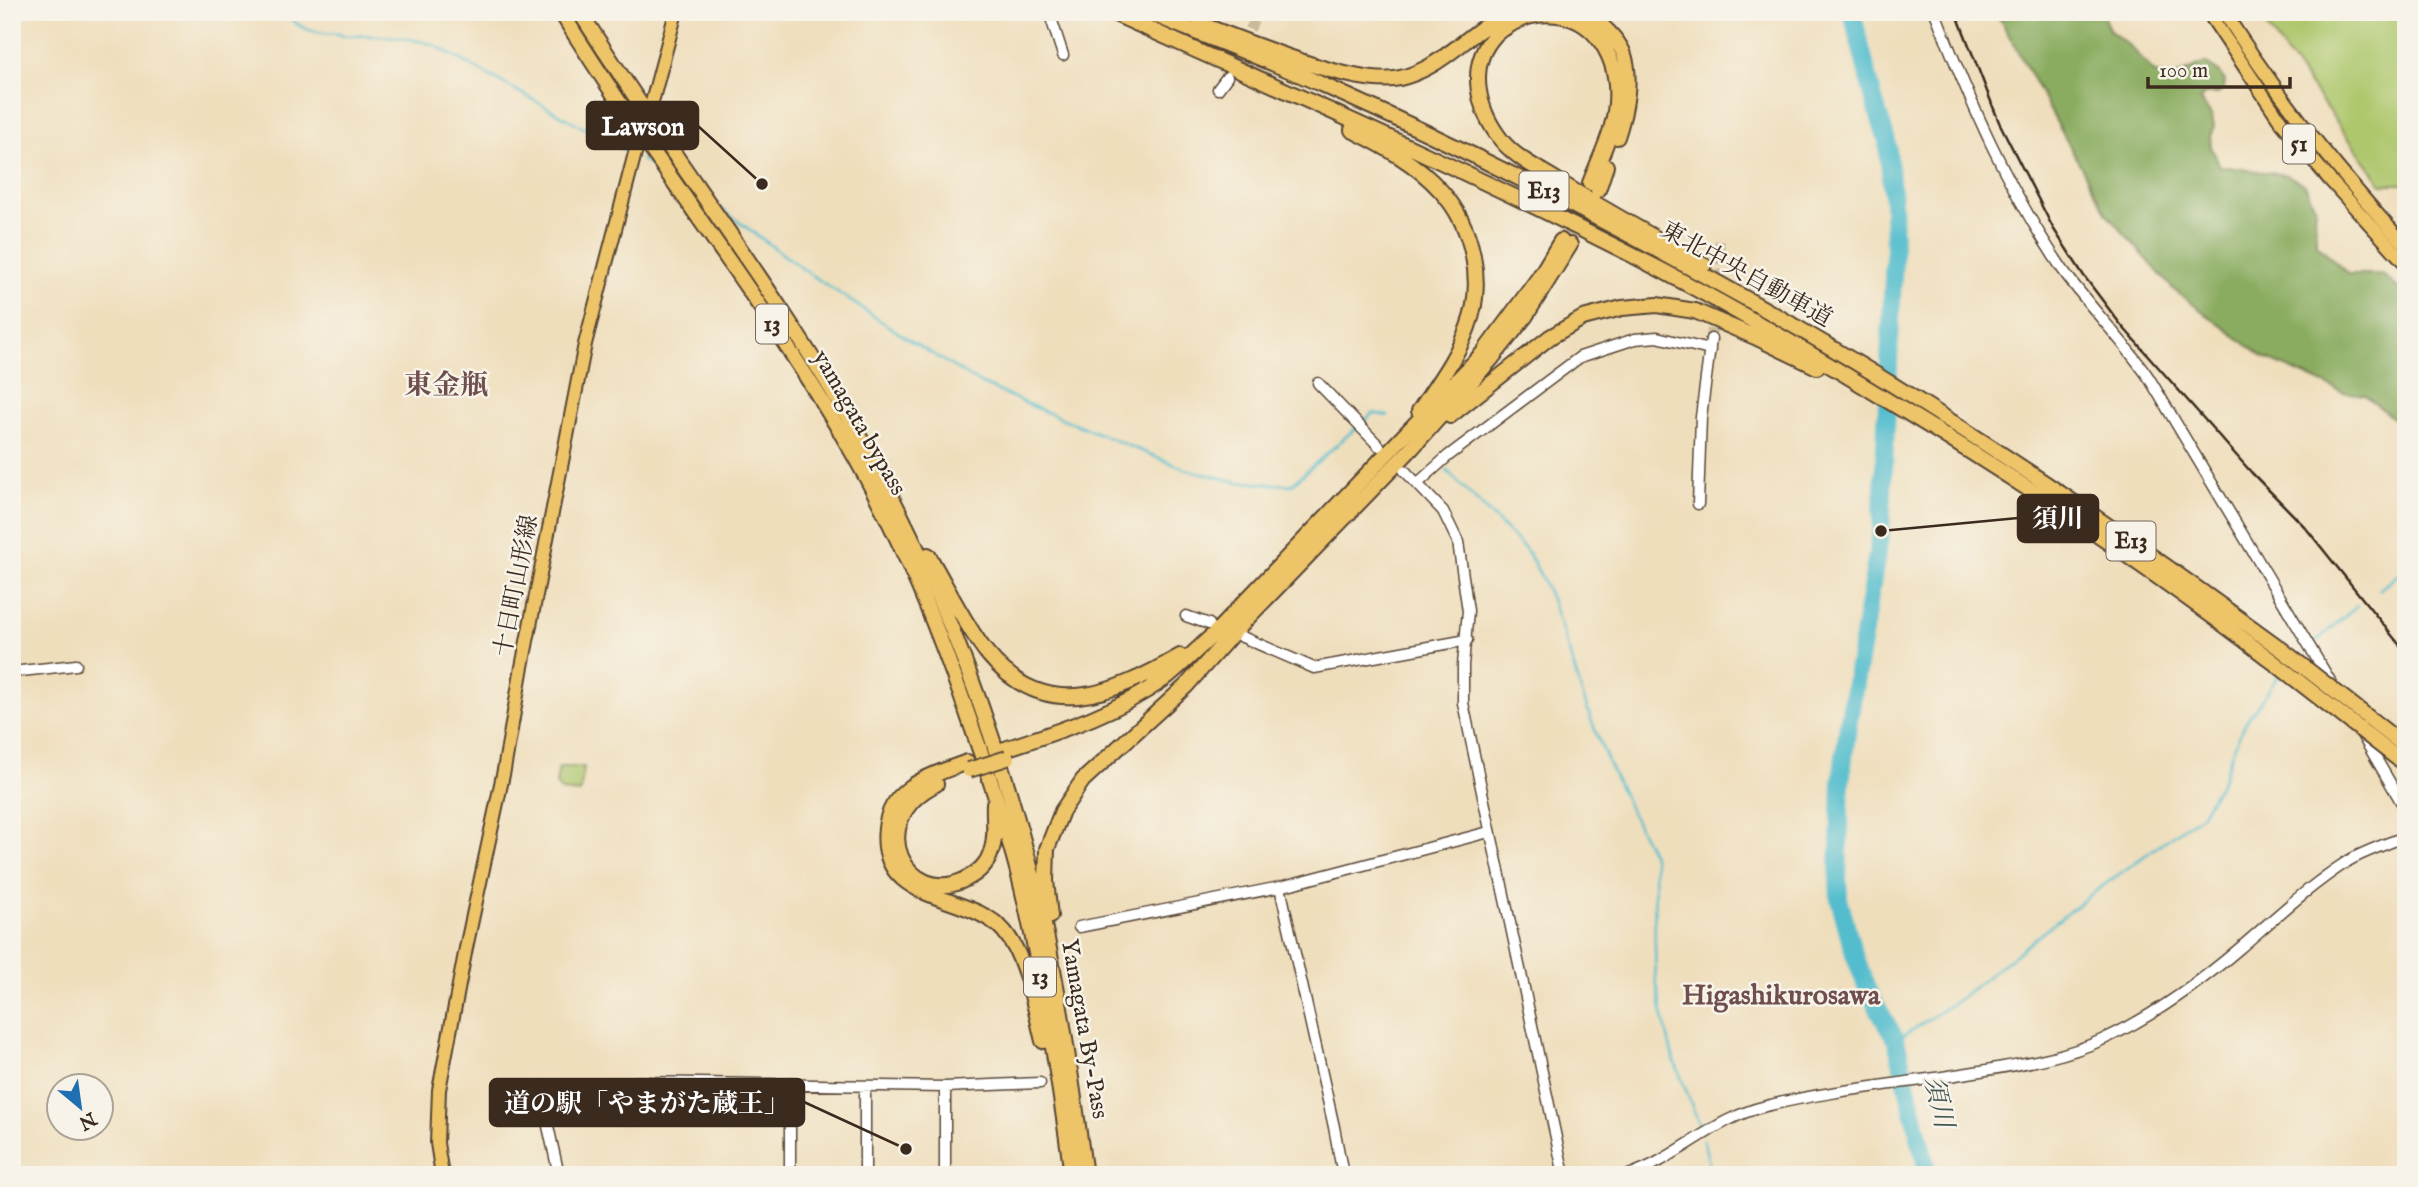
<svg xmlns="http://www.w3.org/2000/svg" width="2418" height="1187" font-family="'IM FELL English','Noto Serif JP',serif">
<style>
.green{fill:#aec76d;stroke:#747846;stroke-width:2}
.forest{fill:#8aac60;stroke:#626b3f;stroke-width:2}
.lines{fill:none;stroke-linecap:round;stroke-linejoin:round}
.stream{stroke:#52bdcd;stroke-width:2.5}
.river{stroke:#52bdcd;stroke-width:18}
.minor-tunnel{stroke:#cbba9c;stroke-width:10;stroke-dasharray:10 5;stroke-linecap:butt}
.highway-tunnel{stroke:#cbba9c;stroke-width:14;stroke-dasharray:14 7;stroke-linecap:butt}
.minor-casing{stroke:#564536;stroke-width:13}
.major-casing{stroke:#564536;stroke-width:16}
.highway-casing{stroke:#564536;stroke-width:18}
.minor{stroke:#fff;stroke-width:10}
.major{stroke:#eec469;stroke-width:12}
.highway{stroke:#eec469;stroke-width:14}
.rail{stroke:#3b2a1e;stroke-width:2.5}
.highway-bridge-casing{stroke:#564536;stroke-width:18;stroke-linecap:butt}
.highway-bridge{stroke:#eec469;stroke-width:14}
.labels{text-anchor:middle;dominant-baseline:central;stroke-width:5;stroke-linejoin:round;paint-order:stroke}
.shield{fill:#f7f3e8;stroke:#73665b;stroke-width:2}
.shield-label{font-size:23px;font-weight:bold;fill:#3b2a1e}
.street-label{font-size:24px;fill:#3b2a1e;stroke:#f7f3e8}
.water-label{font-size:26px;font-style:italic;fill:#425653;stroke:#f7f3e8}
.quarter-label{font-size:28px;font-weight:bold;fill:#6f4e4e;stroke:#f7f3e8}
.leader{fill:none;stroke:#3b2a1e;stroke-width:2.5}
.callout-dot{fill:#3b2a1e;stroke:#f7f3e8;stroke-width:2.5}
.callout{fill:#3b2a1e;stroke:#3b2a1e;stroke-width:2.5}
.callout-label{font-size:26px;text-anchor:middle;font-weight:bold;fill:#fff}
</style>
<rect width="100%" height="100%" fill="#f7f3e8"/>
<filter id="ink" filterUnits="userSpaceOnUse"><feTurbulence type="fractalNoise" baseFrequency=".0143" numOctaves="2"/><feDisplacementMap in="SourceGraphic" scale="14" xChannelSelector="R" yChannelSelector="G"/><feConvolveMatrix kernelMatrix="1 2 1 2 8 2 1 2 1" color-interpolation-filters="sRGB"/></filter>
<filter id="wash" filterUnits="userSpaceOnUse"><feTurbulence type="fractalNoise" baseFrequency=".00686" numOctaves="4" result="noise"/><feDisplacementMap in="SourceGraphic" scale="28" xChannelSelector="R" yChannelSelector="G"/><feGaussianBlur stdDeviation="1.57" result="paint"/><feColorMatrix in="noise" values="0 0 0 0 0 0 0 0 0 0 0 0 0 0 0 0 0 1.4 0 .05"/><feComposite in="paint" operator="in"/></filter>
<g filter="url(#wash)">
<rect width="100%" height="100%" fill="#efdebc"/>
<path class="green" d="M2256,12H2406V184H2382Z
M559,767H584L580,793L561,791L556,784Z"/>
<path class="forest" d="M1996,12H2102L2109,30L2132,48L2153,72L2170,79L2205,63L2219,72L2225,81L2224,89L2218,94H2206L2200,99L2212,117L2214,127L2210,136L2211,147L2220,166L2287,175L2305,185L2315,207L2316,243L2348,274H2382L2406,295V421L2394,419L2365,395L2342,392L2263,357L2174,290L2107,214Z"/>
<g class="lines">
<path class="stream" d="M286,12C297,31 320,34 340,34L343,36C378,35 400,35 434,45L626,151
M641,160L653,166
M720,208L807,272L911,341L980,383L1039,409L1188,470L1238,482L1291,485L1357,427
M1362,423L1373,413L1388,416
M1447,471L1526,550C1556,595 1568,654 1586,705C1603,756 1627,805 1652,853L1654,862L1655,949L1656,980L1662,1013L1672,1054L1702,1132
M2379,590L2406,568
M2312,645L2357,606
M1896,1040L1958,1000L2086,898L2201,815L2224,777L2234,746L2248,718L2281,673
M1703,1139L1712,1175"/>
<path class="river" d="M1852,12L1874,100L1887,141L1893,201L1894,257L1881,531L1848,725L1841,782L1838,877L1839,899L1854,954L1868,991L1896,1040L1928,1175"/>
</g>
</g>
<g filter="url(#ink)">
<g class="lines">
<path class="minor-tunnel" d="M1230,70L1256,17
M1711,339L1720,241"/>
<path class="highway-tunnel" d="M1561,241L1582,198"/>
<g class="minor-casing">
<path id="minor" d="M1049,12L1063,55
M1935,12C1970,102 2008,190 2063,270C2090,308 2123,340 2149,378L2332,684
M1218,89L1227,77
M1318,383L1379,446
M1404,470L1443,511L1458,542L1468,611L1463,665V703L1564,1175
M1418,483L1448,456L1580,357L1635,339L1657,337L1710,350
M1698,504L1701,417L1711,339
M1186,616L1209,624
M1240,636L1314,668L1467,640
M12,672L76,665
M2361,733L2406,810
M1280,887L1334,1127L1343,1175
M1079,927L1280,887L1489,832
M790,1083V1175
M865,1087V1175
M945,1087V1175
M559,1175L543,1104L604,1095L637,1082L945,1087L1040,1083
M1629,1175C1639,1171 1649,1167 1658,1162C1695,1142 1724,1116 1766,1106C1836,1089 1910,1083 1981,1071C2022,1064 2066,1057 2104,1039C2154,1016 2198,984 2240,948C2275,918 2309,886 2348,861C2365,851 2387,844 2406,836"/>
</g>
<g class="major-casing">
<path id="major" d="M2208,12L2282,123L2330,180L2406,264
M2224,12C2277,96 2339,173 2406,246
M442,1175L437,1143L439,1090L466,948L504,770L521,672L585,344L640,134L648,117L676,12"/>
</g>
<g class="highway-casing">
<path id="highway" d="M561,12C651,159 760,294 847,443C901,535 940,633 974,733C992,784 1009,835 1022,888C1044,982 1059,1079 1072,1175
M580,12C670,156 777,290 860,438C939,578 995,728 1034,882C1058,978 1071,1077 1085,1175
M1111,12C1297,96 1483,177 1663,271C1742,313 1819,358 1895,405C2025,484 2151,568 2272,661
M1148,12C1206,37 1266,59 1323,85C1473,152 1619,227 1761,307C1942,409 2114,527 2281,649
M1586,12C1599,23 1615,35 1623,52C1633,77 1625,113 1617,137
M1200,24C1245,40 1357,89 1400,78C1409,76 1421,71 1430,66C1458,50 1479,26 1509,12
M1352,130C1384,146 1417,164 1441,191C1473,226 1485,282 1468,327C1457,357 1437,384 1419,411
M1590,183C1600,157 1614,131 1616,103C1618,78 1613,57 1598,38C1576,10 1537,8 1508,26C1504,29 1498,31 1495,35C1466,66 1478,111 1502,141C1516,158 1539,169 1558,181C1606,211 1655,238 1704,265
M1598,190L1606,166
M1450,416L1550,337L1583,318L1622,308L1657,305L1695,311L1755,337L1817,367
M928,555C946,585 966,627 987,653C1045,724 1112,695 1180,656
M1002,750C1059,731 1115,714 1164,679C1181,666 1196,650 1212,636L1484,352L1540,276L1561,241
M967,762C933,775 890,786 886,828C877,906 969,891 1004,931C1026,957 1035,1008 1043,1041
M936,784C861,822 908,909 966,879C978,873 987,865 991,852C997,836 993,820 994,803
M1050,916L1046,881L1047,849L1062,811L1083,780L1186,686L1233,633L1411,449L1493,357L1525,317L1570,245"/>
</g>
<use href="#minor" class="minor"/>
<use href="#major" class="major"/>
<use href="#highway" class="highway"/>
<path class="rail" d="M1956,12L1999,122L2053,228L2084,276L2121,325L2251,472L2305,527L2406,653"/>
<g class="highway-bridge-casing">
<path id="highway-bridge" d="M2281,649L2406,747
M2272,661L2406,765
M969,770L1007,758"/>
</g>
<use href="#highway-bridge" class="highway-bridge"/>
</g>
</g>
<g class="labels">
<g class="shield">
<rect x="2283" y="124.5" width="32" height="39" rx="5"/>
<rect x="1519.5" y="171.5" width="49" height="39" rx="5"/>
<rect x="756" y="304.5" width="32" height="39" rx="5"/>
<rect x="2106.5" y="521.5" width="49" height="39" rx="5"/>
<rect x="1024" y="957.5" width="32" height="39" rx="5"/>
</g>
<g class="shield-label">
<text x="2299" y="144">51</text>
<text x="1544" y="191">E13</text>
<text x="772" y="324">13</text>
<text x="2131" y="541">E13</text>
<text x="1040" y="977">13</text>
</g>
<g class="street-label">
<text transform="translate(1746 275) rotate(29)">東北中央自動車道</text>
<text transform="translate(859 423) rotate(60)">yamagata bypass</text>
<text transform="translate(517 586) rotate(-79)">十日町山形線</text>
<text transform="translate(1084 1029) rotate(80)">Yamagata By-Pass</text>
</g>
<g class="water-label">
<text transform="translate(1938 1102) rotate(77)">須川</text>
</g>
<g class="quarter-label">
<text x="446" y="386">東金瓶</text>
<text x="1781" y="996">Higashikurosawa</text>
</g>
</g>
<path class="leader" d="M762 184L698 126M1881 531L2018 518M906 1149L804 1102"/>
<g class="callout-dot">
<circle cx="762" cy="184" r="7"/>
<circle cx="1881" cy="531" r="7"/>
<circle cx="906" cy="1149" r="7"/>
</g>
<g class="callout">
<rect x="587" y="102" width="111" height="47" rx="7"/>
<rect x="2018" y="495" width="80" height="47" rx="7"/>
<rect x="490" y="1079" width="314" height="47" rx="7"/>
</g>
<g class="callout-label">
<text x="643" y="135">Lawson</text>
<text x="2058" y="527">須川</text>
<text x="647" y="1112">道の駅「やまがた蔵王」</text>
</g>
<rect width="2418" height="1187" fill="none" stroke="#f7f3e8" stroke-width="42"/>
<g transform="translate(80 1107) rotate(151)"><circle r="33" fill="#f7f3e8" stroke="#aca397" stroke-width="2"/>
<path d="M0-5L12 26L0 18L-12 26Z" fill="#1f6fb2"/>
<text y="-10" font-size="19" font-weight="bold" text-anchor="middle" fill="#3b2a1e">N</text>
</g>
<path d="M2148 77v10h142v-10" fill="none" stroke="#3b2a1e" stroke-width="3.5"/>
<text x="2159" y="77" font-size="21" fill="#3b2a1e" stroke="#f7f3e8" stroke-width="5" paint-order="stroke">100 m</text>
</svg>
